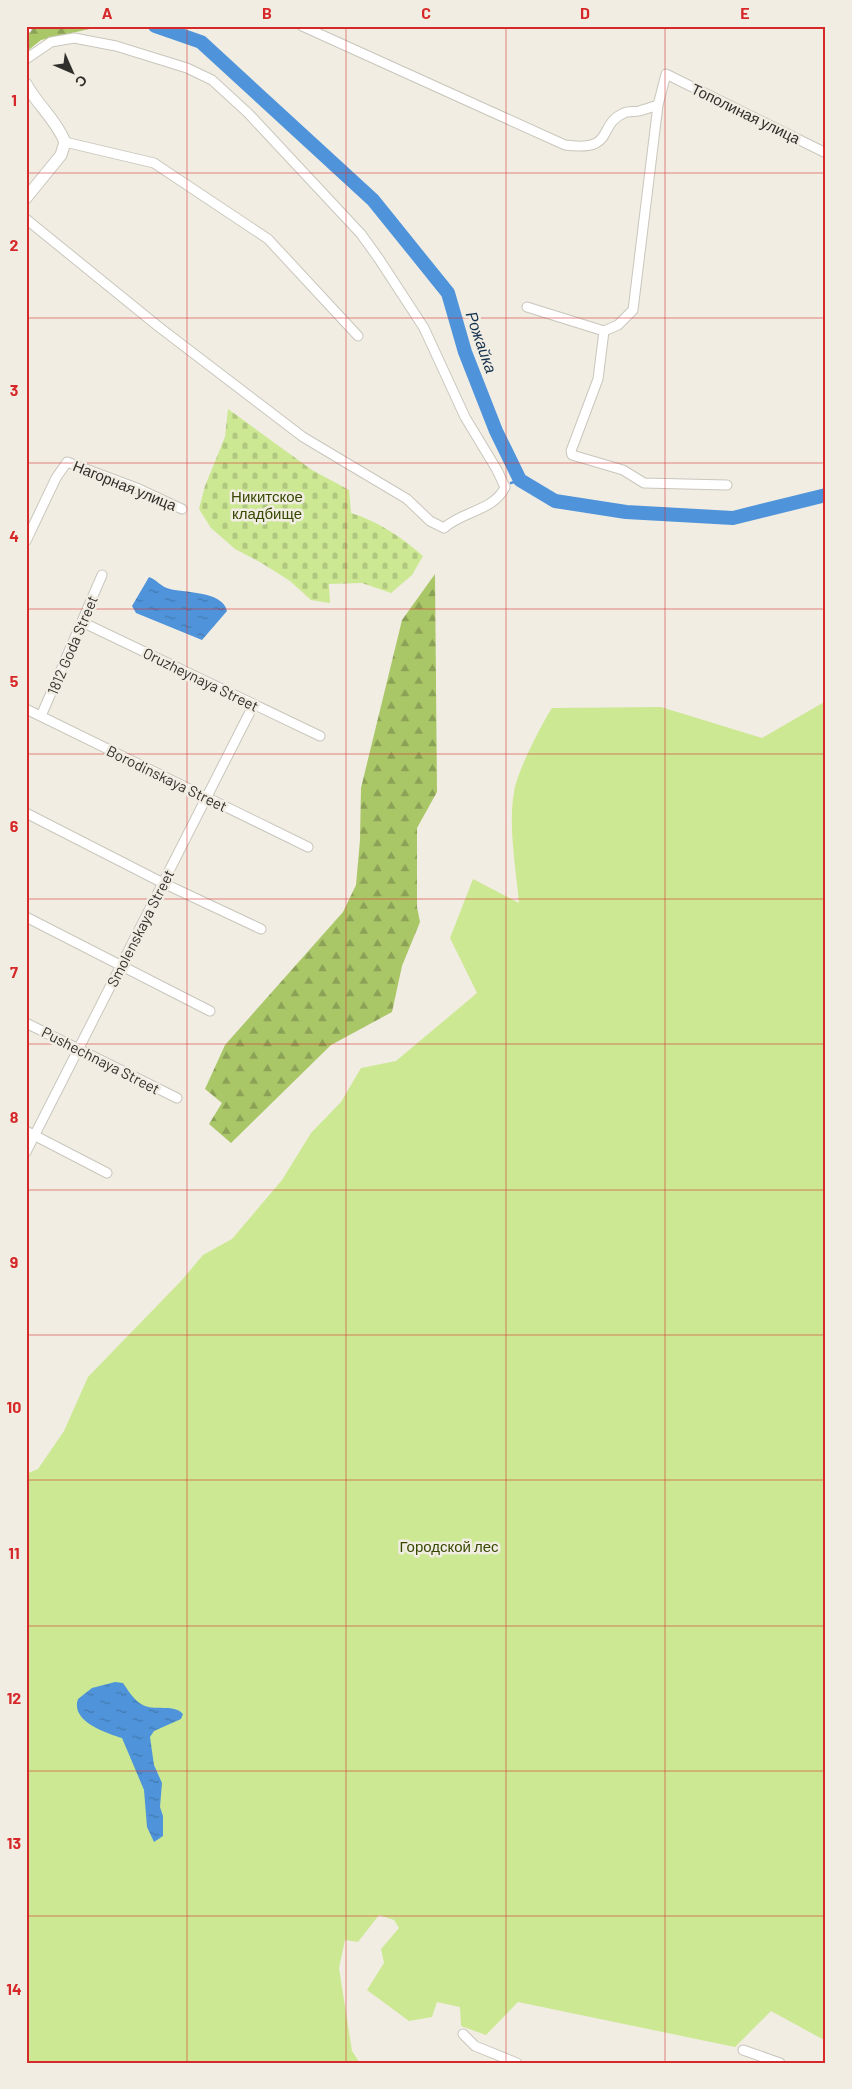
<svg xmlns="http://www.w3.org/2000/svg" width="852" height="2089" font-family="Barlow,sans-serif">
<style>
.forest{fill:url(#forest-firs)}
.cemetery{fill:url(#cemetery-stones)}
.green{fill:#cce893}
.water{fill:url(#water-ripples)}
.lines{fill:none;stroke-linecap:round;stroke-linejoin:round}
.stream{stroke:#4f94da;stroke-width:2.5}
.river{stroke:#4f94da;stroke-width:14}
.minor-casing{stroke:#c9c6bc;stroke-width:11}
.tertiary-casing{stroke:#c9c6bc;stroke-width:13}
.minor{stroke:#fff;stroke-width:9}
.tertiary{stroke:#fff;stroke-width:11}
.grid{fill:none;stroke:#d62828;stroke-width:1;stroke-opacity:0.55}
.labels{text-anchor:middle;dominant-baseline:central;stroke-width:5;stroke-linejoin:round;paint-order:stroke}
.street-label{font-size:15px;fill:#302f2b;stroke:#f1ede3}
.park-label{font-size:15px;fill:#374800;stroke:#f1ede3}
.water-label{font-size:16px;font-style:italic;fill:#15314e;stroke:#f1ede3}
.neatline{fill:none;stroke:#d62828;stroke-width:2}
.grid-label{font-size:16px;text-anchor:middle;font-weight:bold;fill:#d62828}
</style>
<defs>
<pattern id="forest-firs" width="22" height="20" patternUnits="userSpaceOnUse" patternTransform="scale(1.25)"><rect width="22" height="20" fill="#aac768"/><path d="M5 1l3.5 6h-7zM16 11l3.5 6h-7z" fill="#8ba256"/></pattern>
<pattern id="cemetery-stones" width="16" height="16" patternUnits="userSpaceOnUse" patternTransform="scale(1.25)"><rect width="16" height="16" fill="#cce893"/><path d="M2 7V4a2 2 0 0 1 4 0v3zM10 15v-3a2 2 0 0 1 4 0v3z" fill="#b0c77f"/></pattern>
<pattern id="water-ripples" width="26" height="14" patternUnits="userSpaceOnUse" patternTransform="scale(1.25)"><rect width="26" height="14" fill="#4f94da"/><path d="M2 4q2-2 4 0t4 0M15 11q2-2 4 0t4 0" fill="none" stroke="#4279b1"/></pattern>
</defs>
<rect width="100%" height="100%" fill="#f1ede3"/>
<path class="forest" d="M26,26H98V27L41,40L26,52Z
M435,574L437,792L417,828V907L420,922L402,966L392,1012L331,1045L231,1143L209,1124L222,1103L205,1089L225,1045L343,912L356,885L360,840L361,788L402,620Z"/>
<path class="cemetery" d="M228,409L312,470L349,490L351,513C379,522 400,536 423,556L412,575L391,593L362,583L329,584L330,603L311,600L290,581L260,562L235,549L211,528L199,509L205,486L225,437Z"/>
<path class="green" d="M826,701V2041L771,2011L735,2047L518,2002L486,2035L461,2026L460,2007L437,2002L432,2017L409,2021L367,1990L384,1963L381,1949L399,1928L394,1920L379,1915L358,1942L345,1940L339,1968L352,2051L360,2063H26V1474L38,1469L64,1431L88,1377L181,1281L203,1255L232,1239L282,1180L311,1133L341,1102L361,1068L396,1061L477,993L450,938L473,879L519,903C516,869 508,826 514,792C517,772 540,727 552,708L661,707L762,738Z"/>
<path class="water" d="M149,577C157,580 161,587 170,589C185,593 223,591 227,611L202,640L136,613L132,606Z
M115,1682L123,1683C128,1690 133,1699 141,1704C153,1712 174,1703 183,1714L181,1719L154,1731L150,1737L154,1765L162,1783L160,1807L163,1816V1836L154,1842L147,1827L144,1790L122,1738C106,1733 70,1721 78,1699L92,1688Z"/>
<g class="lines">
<path class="stream" d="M511,483L520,480"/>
<path class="river" d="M155,26L201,42L373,200L448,293L465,352L496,431L520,480L555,501L626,512L733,518L826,495"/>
<g class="minor-casing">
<path id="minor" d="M302,26L565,145C617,152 596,125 624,113C628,111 635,112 639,111C646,109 652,107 658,105
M26,59L51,42L74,38L116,46L187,68L212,80L248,113L361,234L379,259L424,328L465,417L497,470L505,487C494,511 462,511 444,528L430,521L407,499L303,437L159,327L26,219
M65,142L154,163L268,239L358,336
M527,307L604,331L618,325L633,310L658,105L666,74L826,153
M604,331L598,379L571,451L572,455L623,470L644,483L727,485
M26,541L56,478L67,462L139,489L182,509
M82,622L320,736
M26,709L308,847
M41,716L102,575
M26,813L163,883L261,929
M26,917L210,1011
M26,1023L177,1098
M26,1131L107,1173
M26,1152L254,704
M463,2034L475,2046L517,2063
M743,2050L780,2063"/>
</g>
<g class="tertiary-casing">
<path id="tertiary" d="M26,28V26
M26,84C38,106 55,118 65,142L61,155L26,198"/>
</g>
<use href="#minor" class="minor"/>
<use href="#tertiary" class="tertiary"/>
</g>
<path class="grid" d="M187,26V2063M346,26V2063M506,26V2063M665,26V2063M26,173H826M26,318H826M26,463H826M26,609H826M26,754H826M26,899H826M26,1044H826M26,1190H826M26,1335H826M26,1480H826M26,1626H826M26,1771H826M26,1916H826"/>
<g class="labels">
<g class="street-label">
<text transform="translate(746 113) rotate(26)">Тополиная улица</text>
<text transform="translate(125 485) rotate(22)">Нагорная улица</text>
<text transform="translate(72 645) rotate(-67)">1812 Goda Street</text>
<text transform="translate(201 679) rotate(26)">Oruzheynaya Street</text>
<text transform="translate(167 778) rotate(26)">Borodinskaya Street</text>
<text transform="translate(140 928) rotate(-63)">Smolenskaya Street</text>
<text transform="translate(101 1060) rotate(27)">Pushechnaya Street</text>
</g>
<g class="park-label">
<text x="267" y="496">Никитское<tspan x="267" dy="17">кладбище</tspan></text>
<text x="449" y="1546">Городской лес</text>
</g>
<g class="water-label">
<text transform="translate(482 342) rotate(71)">Рожайка</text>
</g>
</g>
<rect width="852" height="2089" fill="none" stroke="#f1ede3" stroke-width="55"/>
<g transform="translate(72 72) rotate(135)" stroke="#f1ede3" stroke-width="4" paint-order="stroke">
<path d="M0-4L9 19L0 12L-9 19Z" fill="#302f2b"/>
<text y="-8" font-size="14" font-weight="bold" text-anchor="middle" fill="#302f2b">С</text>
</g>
<rect x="28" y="28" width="796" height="2034" class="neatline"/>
<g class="grid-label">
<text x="107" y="19">A</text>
<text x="267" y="19">B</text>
<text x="426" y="19">C</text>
<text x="585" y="19">D</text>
<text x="745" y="19">E</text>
<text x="14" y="106">1</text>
<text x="14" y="251">2</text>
<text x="14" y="396">3</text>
<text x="14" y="542">4</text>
<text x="14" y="687">5</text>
<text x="14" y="832">6</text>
<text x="14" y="978">7</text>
<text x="14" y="1123">8</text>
<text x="14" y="1268">9</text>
<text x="14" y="1413">10</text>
<text x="14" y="1559">11</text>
<text x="14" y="1704">12</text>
<text x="14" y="1849">13</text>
<text x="14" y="1995">14</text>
</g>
</svg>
